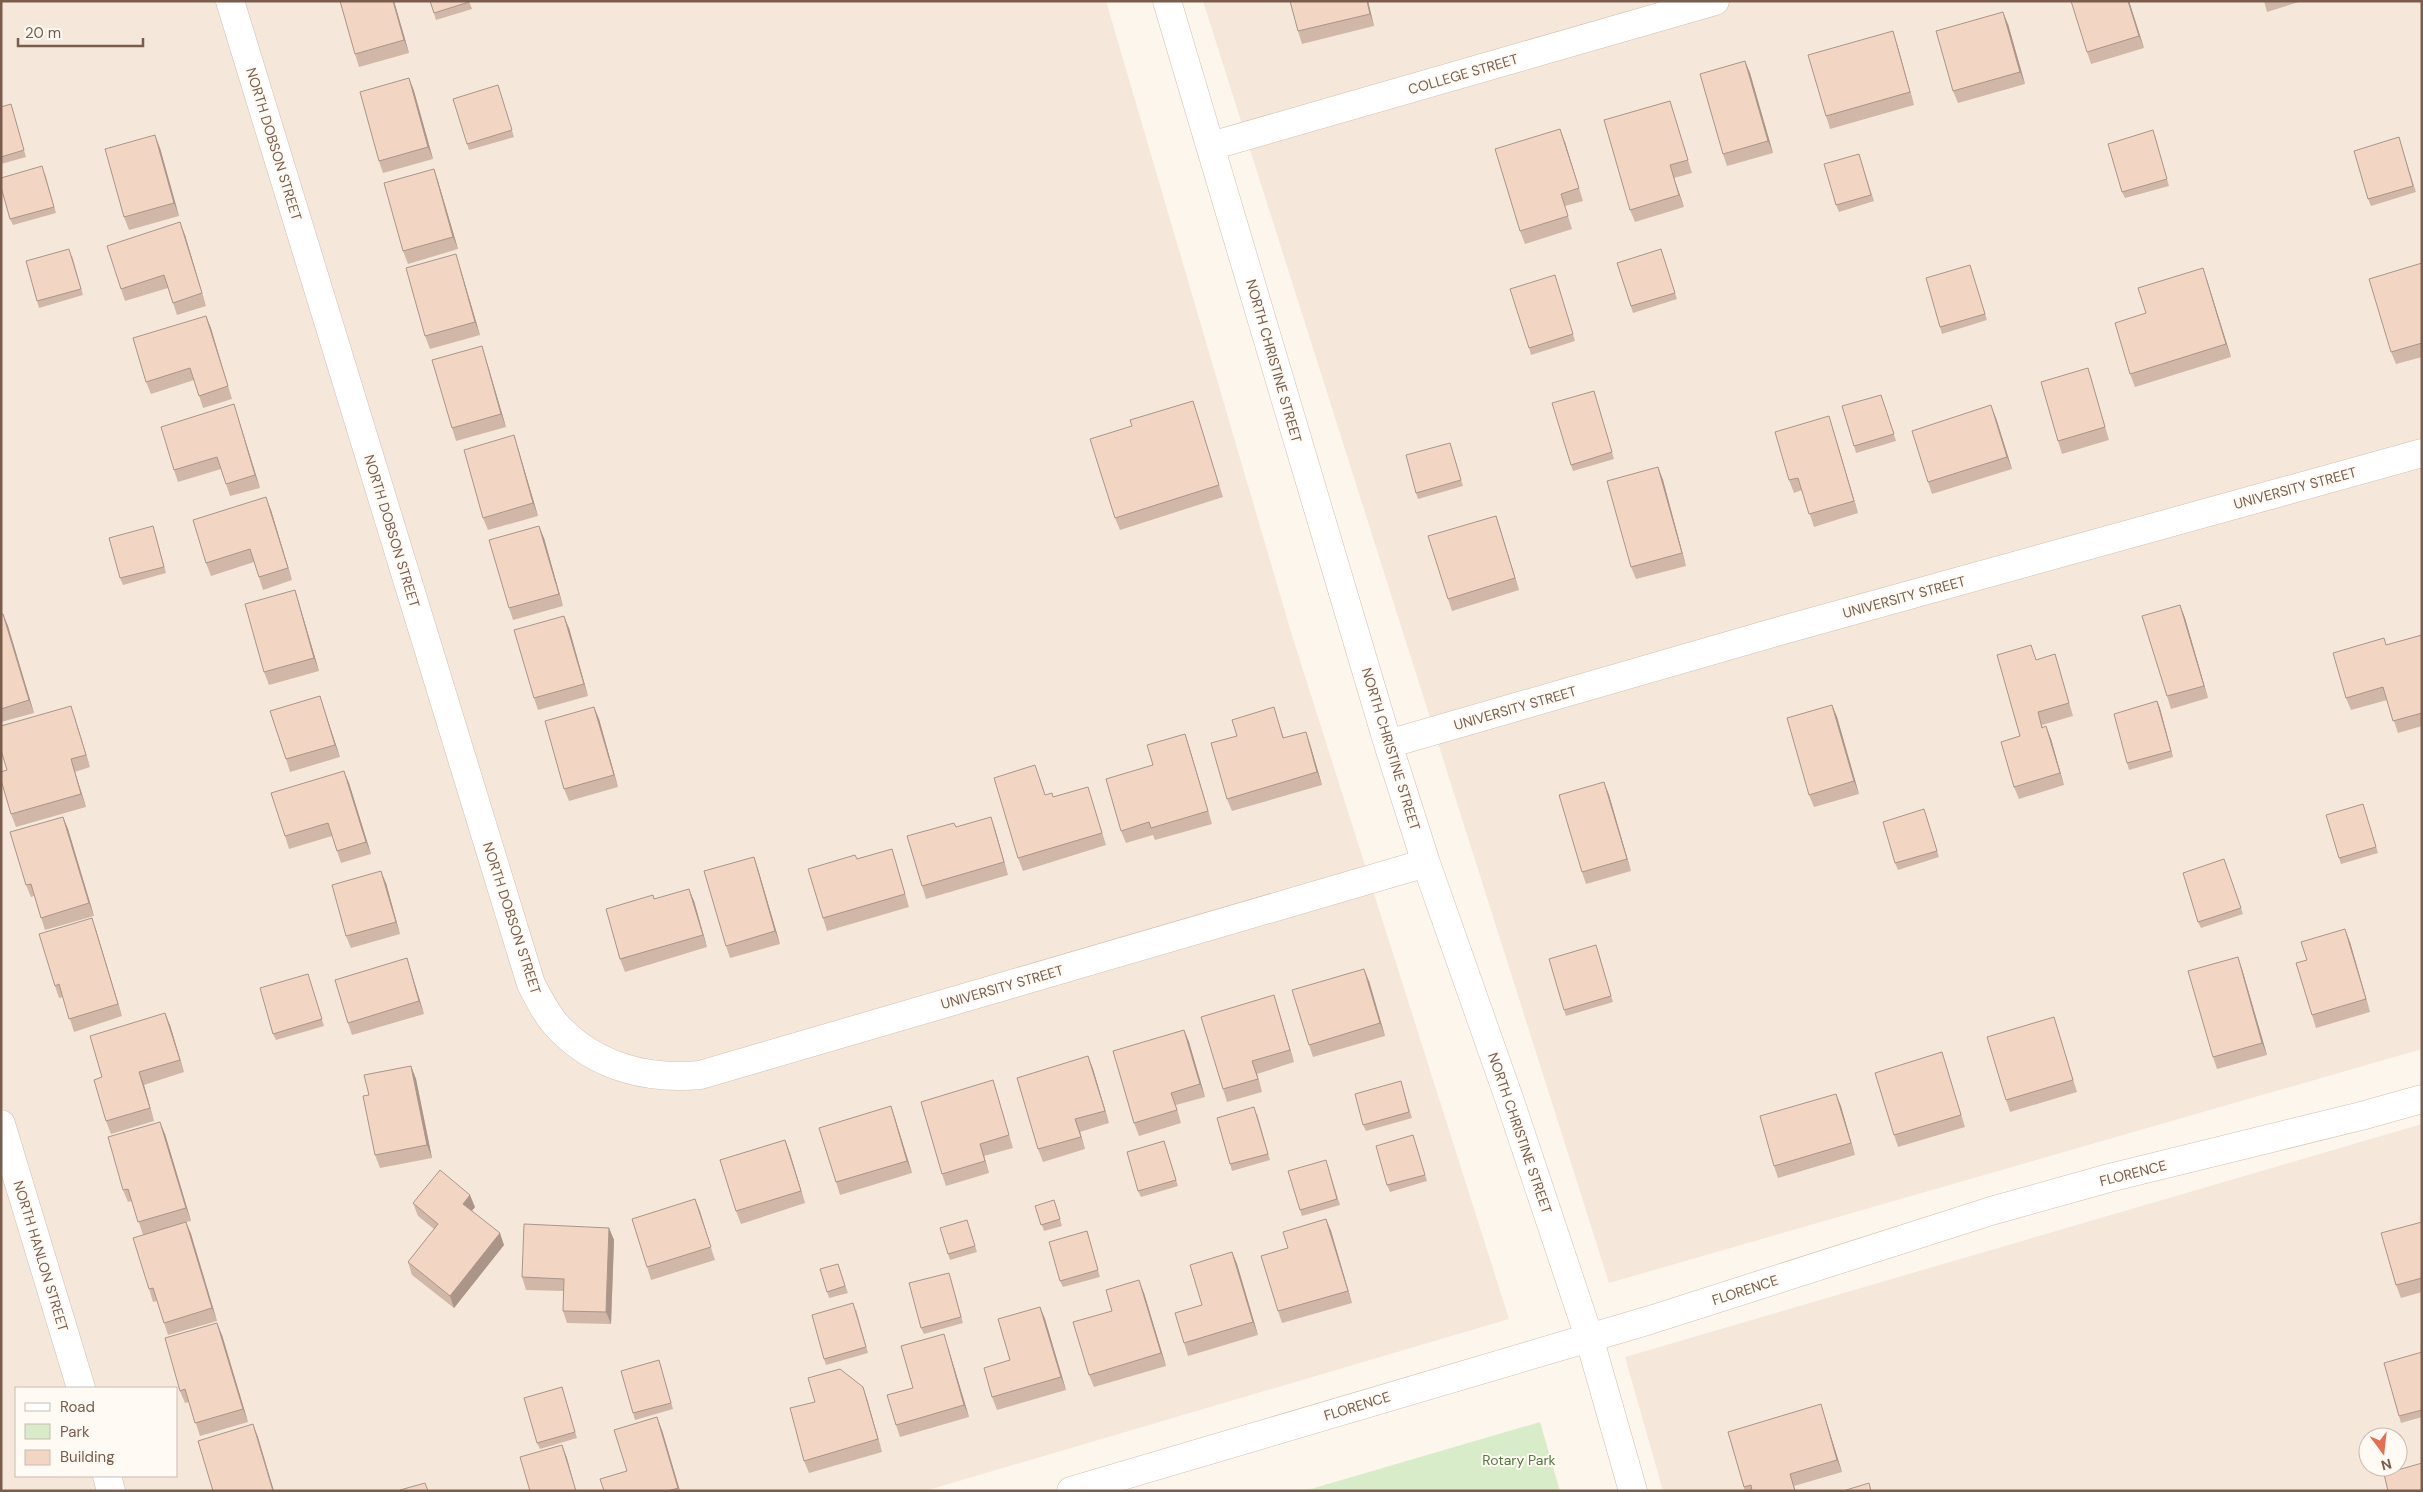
<svg xmlns="http://www.w3.org/2000/svg" width="2423" height="1492" font-family="'DM Sans',sans-serif">
<style>
.residential{fill:#f5e8da;fill-rule:evenodd}
.park{fill:#d8ecc9}
.lines{fill:none;stroke-linecap:round;stroke-linejoin:round}
.minor-casing{stroke:#d1beb0;stroke-width:29}
.minor{stroke:#fff;stroke-width:28}
.wall{fill:#d1b7a8}
.shaded-wall{fill:#aa9588}
.building{fill:#f3d5c3;stroke:#aa9588}
.labels{text-anchor:middle;dominant-baseline:central;stroke-width:4;stroke-linejoin:round;paint-order:stroke}
.street-label{font-size:14px;fill:#7a5c4d;stroke:#fffaf3}
.park-label{font-size:14px;fill:#537a41;stroke:#fffaf3}
</style>
<rect width="100%" height="100%" fill="#fdf6ec"/>
<path class="residential" d="M1,1H1106L1291,632L1509,1319L925,1491H1ZM16,1388H176V1476H16Z
M1203,1H2422V1049L1609,1283Z
M2422,1124V1491H1663L1625,1357ZM2368,1437H2398V1467H2368Z"/>
<path class="park" d="M1540,1422L1560,1491H1304Z"/>
<g class="lines">
<g class="minor-casing">
<path id="minor" d="M230,1L531,984C539,999 547,1016 560,1029C597,1067 648,1080 700,1075L1426,863
M1167,1L1388,744L1426,863L1510,1101L1589,1337L1633,1491
M1211,146L1715,1
M1388,744L1783,630L2422,453
M1,1124L81,1388
M107,1476L111,1491
M1071,1491L1650,1320L1991,1211L2109,1178L2361,1116L2422,1099"/>
</g>
<use href="#minor" class="minor"/>
</g>
<path class="wall" d="M340,1H394L409,53L359,67L355,54Z
M430,1H469L472,9L436,20Z
M1290,1H1368L1374,26L1302,44L1298,31Z
M2129,1L2144,48L2091,64L2087,52Z
M2264,1H2302L2267,12Z
M2008,24L2025,84L1958,103L1953,91Z
M1897,44L1914,105L1830,129L1826,116Z
M1745,61L1750,73L1773,153L1727,166L1723,154Z
M409,78L414,91L433,159L383,173L379,161Z
M498,85L514,137L469,150L467,144Z
M1670,101L1692,173L1674,178L1684,207L1635,222L1630,210Z
M1,107L13,111L26,157L1,164Z
M2155,136L2169,186L2125,198L2122,192Z
M2399,137L2416,192L2371,206L2368,199Z
M1565,142L1583,201L1565,206L1572,229L1525,244L1520,231Z
M160,148L179,216L129,230L124,217Z
M1859,154L1874,201L1839,212L1836,205Z
M434,169L438,181L458,249L408,264L403,251Z
M45,173L56,213L13,225L10,219Z
M185,235L206,306L177,315L168,288L125,301L121,289Z
M1661,249L1677,299L1633,313L1617,263Z
M72,255L83,295L39,308L37,301Z
M2422,263V357L2396,364L2391,352Z
M1970,265L1987,320L1942,334L1940,327Z
M460,267L480,335L430,349L425,336Z
M2207,280L2231,357L2135,387L2130,374L2146,313Z
M1557,282L1575,341L1531,355L1529,348Z
M206,316L232,399L203,408L194,380L151,394L146,382Z
M486,359L506,427L456,441L452,428Z
M2088,368L2092,381L2109,440L2062,454L2058,441Z
M1594,391L1614,459L1573,471L1571,465Z
M1881,395L1896,441L1856,453L1854,446Z
M234,404L260,488L230,496L221,469L178,482L174,470Z
M1197,414L1223,497L1120,530L1115,518L1132,426Z
M1996,418L2012,469L1932,494L1928,482Z
M1833,429L1858,513L1814,527L1802,490L1794,493L1789,480Z
M514,435L518,448L538,516L488,530L483,518Z
M1452,449L1463,486L1418,499L1416,493Z
M1658,467L1663,480L1686,566L1636,579L1631,567Z
M271,510L292,580L263,590L254,562L211,576L206,563Z
M1496,516L1519,590L1452,611L1448,599Z
M155,532L166,573L123,585L120,578Z
M544,538L563,606L513,620L509,608Z
M295,590L299,603L319,671L269,685L264,672Z
M2180,605L2185,618L2208,698L2171,709L2167,696Z
M1,614H3L8,626L34,713L1,722Z
M569,628L588,696L538,710L534,698Z
M2422,635V726L2398,733L2387,700L2351,710L2346,698L2387,645Z
M2055,654L2059,667L2073,716L2042,725L2043,728L2051,739L2064,785L2019,799L2014,787L2020,736L2037,660Z
M320,696L340,757L290,772L286,759Z
M2157,701L2173,757L2129,770L2127,763Z
M1832,705L1837,717L1859,794L1814,807L1809,795Z
M594,707L599,719L618,787L569,801L564,789Z
M75,718L90,767L75,772L86,807L16,827L11,814L7,770Z
M1278,720L1284,738L1310,744L1322,785L1232,811L1227,799L1237,736Z
M1185,734L1189,746L1212,824L1155,840L1153,835L1126,843L1121,831L1153,765Z
M1040,778L1045,795L1053,797L1092,800L1106,845L1023,871L1018,858Z
M1604,782L1609,795L1631,871L1586,884L1582,872Z
M349,783L371,854L341,863L332,836L289,849L285,836Z
M2363,804L2378,853L2341,864L2339,858Z
M1926,815L1939,857L1898,870L1895,863Z
M63,817L68,829L94,916L45,930L34,896L31,897L26,885Z
M956,827L995,829L1008,875L926,899L922,886Z
M892,849L896,862L909,907L827,931L823,918L857,859Z
M754,857L758,869L780,944L730,958L726,946Z
M2224,859L2243,914L2201,928L2198,922Z
M386,883L400,934L351,948L346,936Z
M654,899L694,901L707,947L625,972L620,959Z
M92,918L96,930L122,1016L74,1032L63,997L59,998L55,986Z
M2350,942L2370,1012L2316,1028L2312,1015L2307,960Z
M1598,951L1613,1002L1566,1016L1564,1010Z
M407,958L411,971L424,1014L352,1035L348,1023Z
M2242,969L2267,1055L2217,1069L2213,1057Z
M310,980L324,1026L276,1040L273,1034Z
M1369,981L1385,1036L1313,1057L1309,1045Z
M1274,995L1278,1008L1294,1062L1257,1074L1262,1092L1227,1102L1223,1089Z
M170,1025L184,1072L144,1085L154,1121L111,1134L106,1121L102,1077Z
M1184,1030L1189,1042L1205,1097L1176,1105L1181,1123L1139,1136L1134,1123Z
M2058,1030L2077,1092L2010,1112L2006,1100Z
M1942,1052L1965,1127L1898,1147L1894,1135Z
M1088,1056L1093,1069L1109,1123L1080,1132L1085,1149L1043,1162L1038,1149Z
M411,1066L416,1079L432,1158L380,1168L375,1155L369,1095Z
M993,1080L997,1093L1013,1148L984,1156L989,1173L946,1186L942,1174Z
M1403,1088L1412,1118L1366,1131L1363,1125Z
M1836,1094L1855,1155L1778,1178L1774,1166Z
M891,1106L912,1173L840,1195L836,1182Z
M1257,1113L1270,1160L1232,1171L1230,1164Z
M165,1134L191,1221L186,1222L191,1234L217,1321L168,1335L157,1301L153,1302L149,1289L143,1235L132,1201L128,1202L123,1190Z
M1413,1135L1427,1181L1390,1192L1387,1185Z
M785,1140L805,1203L741,1224L736,1211Z
M1164,1141L1178,1186L1141,1197L1138,1191Z
M1328,1166L1340,1205L1302,1216L1300,1210Z
M695,1199L715,1260L651,1280L647,1267Z
M413,1203L475,1207L472,1211L504,1245L454,1308L412,1275L408,1262L434,1229L418,1216Z
M1035,1206H1056L1062,1226L1044,1231Z
M1326,1219L1331,1231L1352,1303L1282,1323L1278,1311L1288,1248Z
M2422,1222V1292L2401,1298L2396,1285Z
M969,1226L977,1252L950,1260L948,1254Z
M609,1228L614,1240L611,1324L567,1323L563,1311L564,1291L526,1290L522,1277Z
M1087,1231L1100,1277L1063,1287L1060,1281Z
M1232,1252L1237,1264L1258,1335L1188,1356L1184,1343L1202,1305Z
M838,1264L848,1293L829,1298L820,1269Z
M951,1279L963,1323L924,1334L921,1328Z
M1144,1293L1166,1366L1094,1387L1089,1375L1112,1311Z
M1040,1307L1045,1319L1066,1390L997,1410L992,1397L1010,1360Z
M856,1309L868,1353L826,1365L824,1359Z
M222,1335L248,1422L200,1436L189,1402L185,1403L180,1391Z
M948,1347L969,1417L900,1437L896,1425L913,1388Z
M2422,1352V1417L2401,1423L2399,1416Z
M659,1360L673,1409L635,1420L633,1413Z
M562,1387L577,1438L540,1449L537,1443Z
M863,1387L867,1399L882,1452L809,1473L804,1461L815,1402Z
M1825,1417L1842,1472L1794,1486L1796,1491H1745L1728,1432Z
M662,1430L680,1491H604L627,1471Z"/>
<path class="shaded-wall" d="M393,1H394L409,53L404,40Z
M1367,1H1368L1374,26L1370,14Z
M2128,1H2129L2144,48L2139,36Z
M2003,12L2008,24L2025,84L2020,72Z
M1893,31L1897,44L1914,105L1910,92Z
M1745,61L1750,73L1773,153L1768,141Z
M409,78L414,91L433,159L428,147Z
M1560,129L1565,142L1583,201L1579,188Z
M155,135L160,148L179,216L174,203Z
M1670,165L1674,178L1684,207L1679,195Z
M434,169L438,181L458,249L453,237Z
M180,222L185,235L206,306L202,293Z
M456,254L460,267L480,335L475,322Z
M2203,268L2207,280L2231,357L2226,344Z
M206,316L211,328L232,399L228,386Z
M482,346L486,359L506,427L501,414Z
M234,404L238,417L260,488L255,475Z
M1991,405L1996,418L2012,469L2007,457Z
M1829,416L1833,429L1858,513L1854,501Z
M514,435L518,448L538,516L533,503Z
M1658,467L1663,480L1686,566L1682,553Z
M266,497L271,510L292,580L288,568Z
M1496,516L1500,528L1519,590L1515,578Z
M539,526L544,538L563,606L559,594Z
M295,590L299,603L319,671L314,658Z
M2180,605L2185,618L2208,698L2204,686Z
M3,614L8,626L34,713L29,700Z
M564,616L569,628L588,696L584,684Z
M320,696L324,709L340,757L335,745Z
M2157,701L2160,708L2173,757L2171,751Z
M1832,705L1837,717L1859,794L1854,781Z
M71,706L75,718L90,767L86,755Z
M594,707L599,719L618,787L614,775Z
M2046,726L2051,739L2064,785L2060,773Z
M1306,732L1310,744L1322,785L1317,772Z
M1185,734L1189,746L1212,824L1208,811Z
M71,759L75,772L86,807L81,794Z
M344,771L349,783L371,854L366,842Z
M1604,782L1609,795L1631,871L1627,859Z
M63,817L68,829L94,916L89,903Z
M991,817L995,829L1008,875L1004,862Z
M754,857L758,869L780,944L775,931Z
M381,871L386,883L400,934L396,922Z
M689,889L694,901L707,947L703,935Z
M92,918L96,930L122,1016L118,1004Z
M2345,929L2350,942L2370,1012L2366,999Z
M2238,957L2242,969L2267,1055L2262,1043Z
M407,958L411,971L424,1014L419,1001Z
M1364,969L1369,981L1385,1036L1380,1023Z
M1274,995L1278,1008L1294,1062L1290,1050Z
M165,1013L170,1025L184,1072L180,1060Z
M1184,1030L1189,1042L1205,1097L1200,1084Z
M1088,1056L1093,1069L1109,1123L1105,1111Z
M1252,1061L1257,1074L1262,1092L1258,1079Z
M411,1066L416,1079L432,1158L427,1145Z
M139,1072L144,1085L154,1121L150,1108Z
M1836,1094L1841,1106L1855,1155L1851,1143Z
M891,1106L895,1118L912,1173L907,1161Z
M1075,1119L1080,1132L1085,1149Z
M160,1122L165,1134L191,1221L186,1208Z
M785,1140L790,1153L805,1203L801,1191Z
M980,1144L984,1156L989,1173L985,1161Z
M470,1195L475,1207L467,1216L463,1204Z
M695,1199L700,1211L715,1260L711,1247Z
M1326,1219L1331,1231L1352,1303L1348,1291Z
M186,1222L191,1234L217,1321L212,1308Z
M609,1228L614,1240L611,1324L606,1312Z
M500,1233L504,1245L454,1308L450,1296Z
M1232,1252L1237,1264L1258,1335L1253,1322Z
M1139,1280L1144,1293L1166,1366L1161,1353Z
M1040,1307L1045,1319L1066,1390L1061,1377Z
M217,1323L222,1335L248,1422L243,1409Z
M944,1334L948,1347L969,1417L964,1405Z
M863,1387L867,1399L882,1452L878,1439Z
M1821,1404L1825,1417L1842,1472L1837,1460Z
M657,1417L662,1430L680,1491L678,1488Z
M253,1424L258,1437L274,1491H273Z
M562,1445L567,1458L576,1491Z"/>
<path class="building" d="M340,1H393L404,40L355,54Z
M430,1H469V2L434,13Z
M1290,1H1367L1370,14L1298,31Z
M2071,1H2128L2139,36L2087,52Z
M2003,12L2020,72L1953,91L1936,31Z
M1893,31L1910,92L1826,116L1808,55Z
M1745,61L1768,141L1723,154L1700,74Z
M409,78L428,147L379,161L360,92Z
M498,85L512,130L467,144L453,99Z
M1670,101L1688,160L1670,165L1679,195L1630,210L1604,120Z
M11,104L24,150L1,157V107Z
M1560,129L1579,188L1561,194L1568,216L1520,231L1495,149Z
M2153,130L2167,179L2122,192L2108,144Z
M155,135L174,203L124,217L105,149Z
M2399,137L2413,186L2368,199L2354,151Z
M1859,154L1871,195L1836,205L1824,164Z
M42,166L54,207L10,219L1,187V178Z
M434,169L453,237L403,251L384,183Z
M180,222L202,293L173,303L164,275L121,289L107,246Z
M69,249L81,289L37,301L26,261Z
M1661,249L1675,293L1631,306L1617,263Z
M456,254L475,322L425,336L406,268Z
M2422,263V343L2391,352L2369,279Z
M1970,265L1985,314L1940,327L1926,278Z
M2203,268L2226,344L2130,374L2115,323L2146,313L2138,288Z
M1555,275L1573,334L1529,348L1510,289Z
M206,316L228,386L199,396L190,368L146,382L133,338Z
M482,346L501,414L452,428L432,360Z
M2088,368L2105,427L2058,441L2041,382Z
M1594,391L1612,452L1571,465L1552,403Z
M1881,395L1894,434L1854,446L1842,406Z
M1193,401L1219,485L1115,518L1090,439L1132,426L1130,420Z
M234,404L255,475L226,484L217,457L174,470L161,427Z
M1991,405L2007,457L1928,482L1912,431Z
M1829,416L1854,501L1809,514L1798,478L1789,480L1775,432Z
M514,435L533,503L483,518L464,450Z
M1450,443L1461,480L1416,493L1406,455Z
M1658,467L1682,553L1631,567L1607,481Z
M266,497L288,568L259,577L250,549L206,563L193,520Z
M1496,516L1515,578L1448,599L1428,536Z
M153,526L164,567L120,578L109,538Z
M539,526L559,594L509,608L489,540Z
M295,590L314,658L264,672L245,604Z
M2180,605L2204,686L2167,696L2142,616Z
M1,614H3L29,700L1,709Z
M564,616L584,684L534,698L514,630Z
M2422,635V713L2393,721L2383,687L2346,698L2333,653L2384,638L2386,645Z
M2031,645L2036,660L2055,654L2069,703L2038,712L2042,728L2046,726L2060,773L2014,787L2001,742L2020,736L1997,655Z
M320,696L335,745L286,759L270,711Z
M2157,701L2171,751L2127,763L2114,714Z
M1832,705L1854,781L1809,795L1787,718Z
M71,706L86,755L71,759L81,794L11,814L1,780V772L7,770L1,750V726Z
M594,707L614,775L564,789L545,721Z
M1274,707L1283,738L1306,732L1317,772L1227,799L1211,743L1237,736L1232,720Z
M1185,734L1208,811L1151,828L1149,822L1121,831L1106,779L1153,765L1147,745Z
M1035,765L1045,795L1052,793L1053,797L1088,787L1102,833L1018,858L994,778Z
M344,771L366,842L337,851L328,823L285,836L271,793Z
M1604,782L1627,859L1582,872L1559,795Z
M2363,804L2376,847L2339,858L2326,815Z
M1924,809L1937,851L1895,863L1883,822Z
M63,817L89,903L41,918L31,884L26,885L10,832Z
M991,817L1004,862L922,886L907,836L954,823L956,827Z
M892,849L905,894L823,918L808,869L855,855L857,859Z
M754,857L775,931L726,946L704,871Z
M2224,859L2241,908L2198,922L2183,873Z
M381,871L396,922L346,936L332,885Z
M689,889L703,935L620,959L606,909L653,895L654,899Z
M92,918L118,1004L69,1019L59,984L55,986L39,934Z
M2345,929L2366,999L2312,1015L2296,963L2307,960L2301,942Z
M1596,945L1611,996L1564,1010L1549,959Z
M2238,957L2262,1043L2213,1057L2188,971Z
M407,958L419,1001L348,1023L335,980Z
M1364,969L1380,1023L1309,1045L1292,990Z
M308,974L322,1019L273,1034L260,988Z
M1274,995L1290,1050L1252,1061L1258,1079L1223,1089L1201,1017Z
M165,1013L180,1060L139,1072L150,1108L106,1121L94,1080L102,1077L90,1036Z
M2054,1017L2073,1080L2006,1100L1987,1037Z
M1184,1030L1200,1084L1171,1093L1177,1110L1134,1123L1113,1051Z
M1942,1052L1961,1115L1894,1135L1875,1073Z
M1088,1056L1105,1111L1075,1119L1081,1137L1038,1149L1017,1078Z
M411,1066L427,1145L375,1155L363,1096L369,1095L364,1075Z
M993,1080L1009,1135L980,1144L985,1161L942,1174L921,1102Z
M1401,1081L1409,1112L1363,1125L1355,1094Z
M1836,1094L1851,1143L1774,1166L1760,1116Z
M891,1106L907,1161L836,1182L819,1128Z
M1254,1107L1268,1154L1230,1164L1217,1118Z
M160,1122L186,1208L138,1222L128,1189L123,1190L108,1137Z
M1413,1135L1425,1175L1387,1185L1376,1146Z
M785,1140L801,1191L736,1211L720,1160Z
M1164,1141L1176,1180L1138,1191L1127,1152Z
M1326,1160L1337,1199L1300,1210L1288,1171Z
M440,1170L470,1195L463,1204L500,1233L450,1296L408,1262L438,1224L413,1203Z
M695,1199L711,1247L647,1267L632,1219Z
M1054,1200L1060,1219L1041,1225L1035,1206Z
M1326,1219L1348,1291L1278,1311L1261,1256L1288,1248L1283,1232Z
M967,1220L975,1246L948,1254L940,1228Z
M186,1222L212,1308L164,1323L153,1288L149,1289L133,1238Z
M2422,1222V1278L2396,1285L2381,1233Z
M524,1224L609,1228L606,1312L563,1311L564,1279L522,1277Z
M1087,1231L1098,1270L1060,1281L1049,1242Z
M1232,1252L1253,1322L1184,1343L1175,1313L1202,1305L1190,1265Z
M838,1264L845,1286L827,1292L820,1269Z
M949,1273L961,1317L921,1328L909,1283Z
M1139,1280L1161,1353L1089,1375L1073,1322L1112,1311L1106,1290Z
M853,1303L866,1347L824,1359L812,1315Z
M1040,1307L1061,1377L992,1397L984,1368L1010,1360L998,1319Z
M217,1323L243,1409L195,1423L185,1389L180,1391L165,1338Z
M944,1334L964,1405L896,1425L887,1395L913,1388L901,1346Z
M2422,1352V1410L2399,1416L2384,1363Z
M659,1360L671,1403L633,1413L621,1371Z
M840,1369L863,1387L878,1439L804,1461L790,1408L815,1402L808,1378Z
M562,1387L575,1432L537,1443L524,1398Z
M1821,1404L1837,1460L1790,1474L1795,1491H1752L1751,1485L1744,1487L1728,1432Z
M657,1417L678,1488L668,1491H604L600,1479L627,1471L614,1430Z
M253,1424L273,1491H213L198,1441Z
M562,1445L576,1491H530L520,1457Z
M2422,1463V1491H2388L2384,1474Z
M425,1483L428,1491H401L400,1490Z
M1869,1483L1871,1491H1843Z"/>
<g class="labels">
<g class="street-label">
<text transform="translate(1463 74) rotate(-16)">COLLEGE STREET</text>
<text transform="translate(274 144) rotate(73)">NORTH DOBSON STREET</text>
<text transform="translate(1274 361) rotate(74)">NORTH CHRISTINE STREET</text>
<text transform="translate(2295 488) rotate(-15)">UNIVERSITY STREET</text>
<text transform="translate(392 531) rotate(73)">NORTH DOBSON STREET</text>
<text transform="translate(1904 597) rotate(-15)">UNIVERSITY STREET</text>
<text transform="translate(1515 708) rotate(-16)">UNIVERSITY STREET</text>
<text transform="translate(1391 749) rotate(73)">NORTH CHRISTINE STREET</text>
<text transform="translate(512 918) rotate(72)">NORTH DOBSON STREET</text>
<text transform="translate(1002 987) rotate(-16)">UNIVERSITY STREET</text>
<text transform="translate(1520 1133) rotate(71)">NORTH CHRISTINE STREET</text>
<text transform="translate(2133 1173) rotate(-14)">FLORENCE</text>
<text transform="translate(41 1256) rotate(73)">NORTH HANLON STREET</text>
<text transform="translate(1745 1290) rotate(-18)">FLORENCE</text>
<text transform="translate(1357 1406) rotate(-17)">FLORENCE</text>
</g>
<g class="park-label">
<text x="1519" y="1460">Rotary Park</text>
</g>
</g>
<rect width="2423" height="1492" fill="none" stroke="#7a5c4d" stroke-width="5"/>
<rect x="15" y="1387" width="162" height="90" fill="#fffaf3" stroke="#cabbb1"/>
<rect x="25" y="1403" width="25" height="8" fill="#ffffff" stroke="#cabbb1"/>
<text x="60" y="1412" font-size="15" fill="#7a5c4d">Road</text>
<rect x="25" y="1424" width="25" height="15" fill="#d8ecc9" stroke="#cabbb1"/>
<text x="60" y="1437" font-size="15" fill="#7a5c4d">Park</text>
<rect x="25" y="1450" width="25" height="15" fill="#f3d5c3" stroke="#cabbb1"/>
<text x="60" y="1462" font-size="15" fill="#7a5c4d">Building</text>
<g transform="translate(2383 1452) rotate(165)"><circle r="24" fill="#fffaf3" stroke="#cabbb1"/>
<path d="M0-4L9 19L0 12L-9 19Z" fill="#e76f51"/>
<text y="-8" font-size="14" font-weight="bold" text-anchor="middle" fill="#7a5c4d">N</text>
</g>
<path d="M18 38v8h125v-8" fill="none" stroke="#7a5c4d" stroke-width="2.5"/>
<text x="25" y="38" font-size="15" fill="#7a5c4d" stroke="#fffaf3" stroke-width="4" paint-order="stroke">20 m</text>
</svg>
